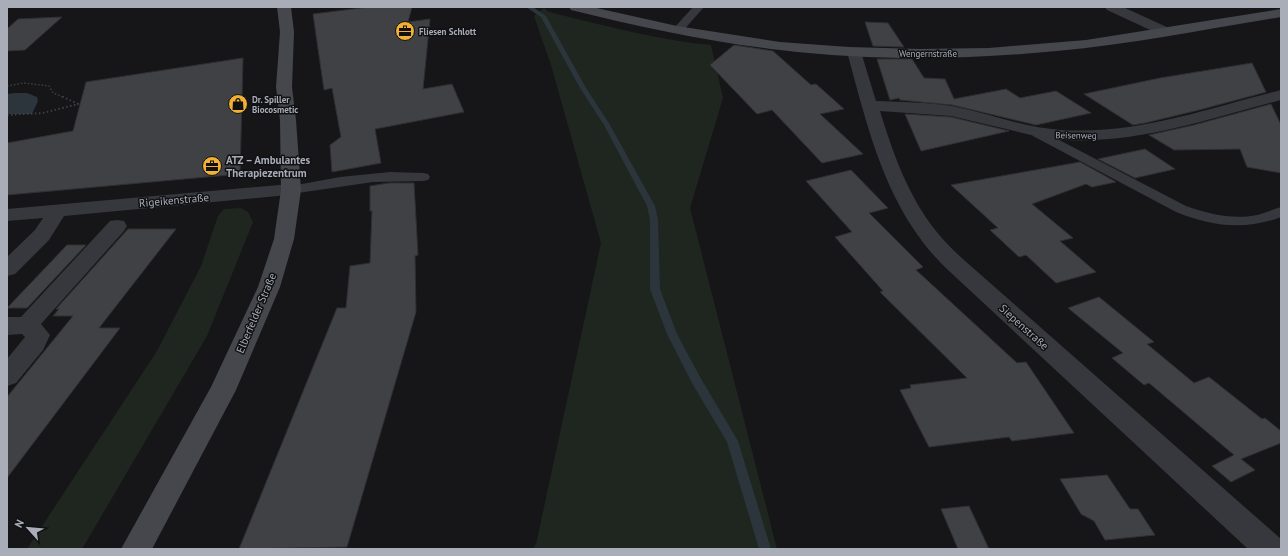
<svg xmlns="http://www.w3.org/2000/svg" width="1288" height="556" font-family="'PT Sans',sans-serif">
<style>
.green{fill:#1e261f}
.water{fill:#2c353c}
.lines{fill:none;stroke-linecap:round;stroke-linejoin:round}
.stream{fill:#2c353c;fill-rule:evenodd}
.building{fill:#404145;stroke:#303034}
.path-far1{stroke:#3d3f44;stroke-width:1.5;stroke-dasharray:1.5 2;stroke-linecap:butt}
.path{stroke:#3d3f44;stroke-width:2;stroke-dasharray:1.5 2.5;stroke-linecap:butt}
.lane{fill:#37383d;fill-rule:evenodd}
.street{fill:#37383d;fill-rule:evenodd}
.secondary{fill:#45474d;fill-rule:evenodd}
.labels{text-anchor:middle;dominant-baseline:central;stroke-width:3;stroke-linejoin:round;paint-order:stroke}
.far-poi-label{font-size:9px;font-weight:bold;fill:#a8adb8;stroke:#111113;text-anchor:start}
.far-street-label{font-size:9px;fill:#a8adb8;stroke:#111113}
.poi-label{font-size:11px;font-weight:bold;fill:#a8adb8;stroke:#111113;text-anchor:start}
.street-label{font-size:11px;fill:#a8adb8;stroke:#111113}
</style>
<rect width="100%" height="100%" fill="#161618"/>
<path class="green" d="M544,8L549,12C603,25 656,40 711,45L723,98L690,208L777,549H532L536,544L601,243L551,65L534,16Z
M241,208L248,212L253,222L207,336L82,549H27L157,351L201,266L218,216L224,209Z"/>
<path class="water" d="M16,93H27L37,97L38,101L32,114H7V94Z"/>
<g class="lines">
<path class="stream" d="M526,7H533L546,16L586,88L610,125L655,206L658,220L660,289L677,334L700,377L738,441L771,549H759L727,442L692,383L667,334L650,289V220L647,206L604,125L580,88L541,17Z"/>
</g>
<path class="building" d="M369,7H412L408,22L430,19L423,89L452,84L464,112L375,129L381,163L332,172L330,145L341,137L332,88L324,90L313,14Z
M62,17L25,50L7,51V29L18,19Z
M865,22L888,23L904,47L873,46Z
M734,45L773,51L811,85L816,84L844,109L820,114L863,154L822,163L772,110L757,114L710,65Z
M243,58L240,174L7,195V143L73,131L86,82Z
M877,59H912L924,78L945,79L954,99L1006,89L1020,98L1056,91L1091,113L1036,125L952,105L900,100L899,98L890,100Z
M1252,63L1266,92L1199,110L1145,123L1133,125L1084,94L1160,78Z
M1271,104L1281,125V173L1247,167L1240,149L1174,150L1149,135L1194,125Z
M905,114L951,117L1009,131L921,151Z
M1145,149L1175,169L1135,178L1098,159Z
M1080,162L1116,182L1092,187L1086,184L1032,204L1073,238L1060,241L1096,272L1056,283L1026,255L1019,257L990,230L998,228L951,185Z
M851,170L888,208L869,213L923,267L916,270L1017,363L1026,362L1074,433L1012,441L1009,437L929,447L900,390L911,388L910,385L967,378L880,292L883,291L835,237L852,232L806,181Z
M389,183H414L418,255L415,256L416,312L347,547L239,549L337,308H346L350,266L370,263L372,211H370V186Z
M128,229H176L99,328H120L7,478V397L73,316H53L59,309H56Z
M67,245H86L27,308H7Z
M1099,297L1154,342L1147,344L1194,383L1209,377L1262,419L1265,418L1281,431V443L1241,459L1255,470L1231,482L1212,466L1234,455L1149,383L1144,385L1112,358L1123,353L1068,308Z
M1107,475L1130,509H1138L1155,535L1105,540L1094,521L1081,514L1060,479Z
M969,506L989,549H958L941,509Z"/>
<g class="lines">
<path class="path-far1" d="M7,86L24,83L49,86L53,93L63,97"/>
<path class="path" d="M7,115L43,113L78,104L61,96"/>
<path class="lane" d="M693,7H704L682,32H674L673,30L674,28Z
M1038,129L1186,206C1209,214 1233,220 1257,215C1265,213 1273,209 1281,207V217C1244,231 1211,226 1176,212L1033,136L1031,133L1033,130Z
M390,172L423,173L428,174L430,177L428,180L423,181L373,182L291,194L286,193L284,190L286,187L340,177Z"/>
<path class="street" d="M1105,7H1123L1171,29L1173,32L1171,35L1166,36L1161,35L1107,10Z
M854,48L859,49L861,52L876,101C901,102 927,102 952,106C989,113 1024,128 1061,130C1137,135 1209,108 1281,90V100C1203,120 1126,149 1044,138L951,116L880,111C893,153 908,196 936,231C944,241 954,251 964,260L1281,539V549H1248L948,270C939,261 929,251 922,241C880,185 865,117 847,52L849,49Z
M291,184L298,186L301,190L298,194L64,216L49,240L15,274L7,276V257L35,230L43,218L7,221V209Z
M117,220L124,221L127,226L124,231L41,324L50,335L43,350L16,383L7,386V359L25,337L22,334L7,335V317H21L110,221Z"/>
<path class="secondary" d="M277,7H291L294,32L292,87L296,120L301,190L294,239L280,287L236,390L152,549H121L211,387L258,287L274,239L281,190L280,120L276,87L280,32Z
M569,7H592L677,26L780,42L849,47L919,49L989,48L1086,40L1281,9V17C1206,29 1132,44 1057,51C965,60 872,61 780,50C709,42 640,27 571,10Z"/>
</g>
<defs>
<g id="office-disc" transform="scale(1)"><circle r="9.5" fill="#f2b134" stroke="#111113"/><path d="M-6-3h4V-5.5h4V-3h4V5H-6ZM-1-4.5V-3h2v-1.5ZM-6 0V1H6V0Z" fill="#111"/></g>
<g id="shop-disc" transform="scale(1)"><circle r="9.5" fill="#f2b134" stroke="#111113"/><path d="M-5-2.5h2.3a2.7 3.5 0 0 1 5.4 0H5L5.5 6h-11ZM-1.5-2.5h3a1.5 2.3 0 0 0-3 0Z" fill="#111"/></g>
</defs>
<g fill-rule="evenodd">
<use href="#office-disc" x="405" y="31"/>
<use href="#shop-disc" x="238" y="104"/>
<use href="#office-disc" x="212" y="166"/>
</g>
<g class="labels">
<g class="far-poi-label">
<text x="419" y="31">Fliesen Schlott</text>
<text x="252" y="99">Dr. Spiller<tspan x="252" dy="10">Biocosmetic</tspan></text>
</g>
<g class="far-street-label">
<text x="928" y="53">Wengernstraße</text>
<text transform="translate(1076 135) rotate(1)">Beisenweg</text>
</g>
<g class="poi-label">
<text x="226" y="160">ATZ – Ambulantes<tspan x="226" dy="13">Therapiezentrum</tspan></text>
</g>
<g class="street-label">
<text transform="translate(174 200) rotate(-5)">Rigeikenstraße</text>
<text transform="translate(256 313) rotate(-67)">Elberfelder Straße</text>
<text transform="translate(1024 327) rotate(42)">Siepenstraße</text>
</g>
</g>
<rect width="1288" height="556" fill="none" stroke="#a8adb8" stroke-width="16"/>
<g transform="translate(28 528) rotate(297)" stroke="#111113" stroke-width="3" paint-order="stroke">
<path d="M0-3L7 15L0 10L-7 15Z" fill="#a8adb8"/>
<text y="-6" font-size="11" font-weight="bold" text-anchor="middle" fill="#a8adb8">N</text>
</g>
</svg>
